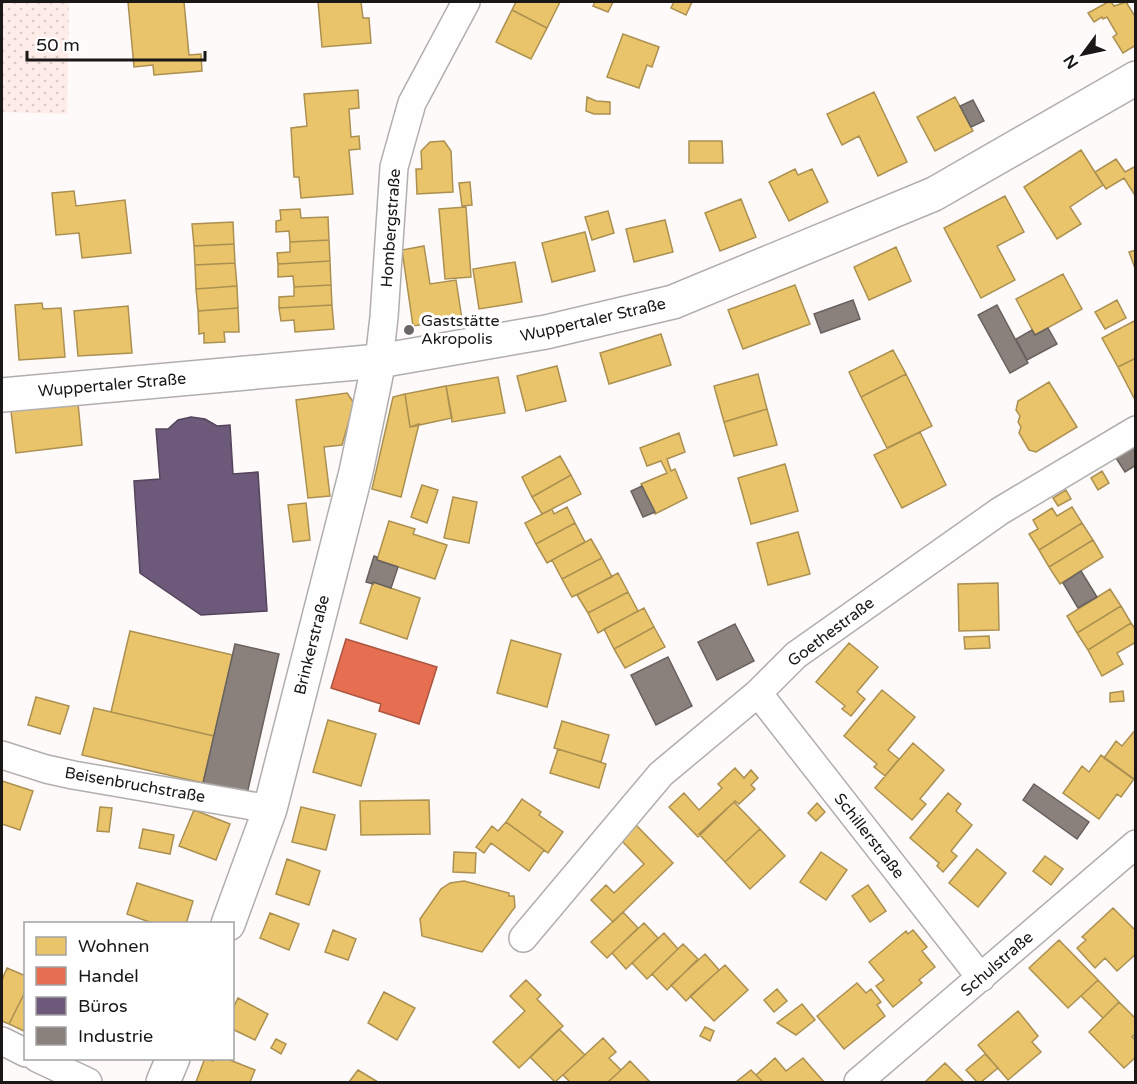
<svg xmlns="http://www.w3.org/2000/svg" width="1137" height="1084" font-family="'Varela Round',sans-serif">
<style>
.grass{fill:url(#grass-dots)}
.homes{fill:#e9c46a;stroke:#ab9051;stroke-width:1.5}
.shops{fill:#e76f51;stroke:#aa5540;stroke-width:1.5}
.offices{fill:#6d597a;stroke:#54455c;stroke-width:1.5}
.industry{fill:#8a817c;stroke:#68615e;stroke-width:1.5}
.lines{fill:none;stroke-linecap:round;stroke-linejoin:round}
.street-casing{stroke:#b1aeae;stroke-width:30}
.secondary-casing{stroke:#b1aeae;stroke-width:36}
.street{stroke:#fffefe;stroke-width:27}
.secondary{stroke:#fffefe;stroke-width:33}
.poi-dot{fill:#6a6666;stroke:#fff;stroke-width:2}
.labels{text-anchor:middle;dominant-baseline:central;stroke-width:6;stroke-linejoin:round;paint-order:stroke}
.street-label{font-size:16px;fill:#1a1717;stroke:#fff}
.poi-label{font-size:16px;fill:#1a1717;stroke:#fff;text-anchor:start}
</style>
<defs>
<pattern id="grass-dots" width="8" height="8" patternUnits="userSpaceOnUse" patternTransform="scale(1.5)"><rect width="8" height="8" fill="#feece8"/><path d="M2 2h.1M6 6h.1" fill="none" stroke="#d9cac6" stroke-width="1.8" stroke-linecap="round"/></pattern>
</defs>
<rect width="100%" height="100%" fill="#fefaf9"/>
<path class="grass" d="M2,2H69L67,114L2,112Z"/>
<path class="homes" d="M128,2H184L189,55L201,54L202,71L154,75L153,65L134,67Z
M318,2H361L363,18H369L371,43L322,47Z
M516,2H560L547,28L512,10Z
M595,2H613L608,12L593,6Z
M674,2H692L686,15L671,8Z
M1108,2H1111L1114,6L1126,2L1136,18V45L1123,53L1113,37L1117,34L1107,17L1103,19L1102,17L1094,22L1088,13Z
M512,10L547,28L531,59L496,42Z
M623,34L659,47L652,67L647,65L639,88L607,77Z
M358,90L359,108L349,109L351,137L359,136L360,149L349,150L353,194L301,198L299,177H294L291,128L307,126L304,94Z
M874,92L907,162L878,176L859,136L842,145L827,114Z
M587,97L596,101L610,102V114H594L586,111Z
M955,97L973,131L935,151L917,117Z
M444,141L451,151L453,192L417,194L416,169H422L421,151L430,142Z
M689,141H722L723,163H689Z
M1081,150L1103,185L1070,207L1081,224L1057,239L1024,187Z
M1116,159L1125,172L1136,166V197L1124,178L1106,189L1095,172Z
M795,169L798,175L812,169L828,202L789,221L769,182Z
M470,182L472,205L462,206L459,183Z
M74,191L76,206L125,200L131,253L82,258L79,233L56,235L52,193Z
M1005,196L1024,232L997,246L1015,280L981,298L944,228Z
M741,199L756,237L720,251L705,213Z
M466,207L471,277L445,279L439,209Z
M300,209L301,218L328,217L329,240L290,242L289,231L276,232V221L281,220L280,210Z
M608,211L614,233L592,240L585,217Z
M665,220L673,252L634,262L626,229Z
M233,222L234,244L194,246L192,224Z
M585,232L595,271L552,282L542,243Z
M329,240L330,261L278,264L277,253L290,252V242Z
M234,244L235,263L195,265L194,246Z
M424,246L430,284L456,280L462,319L413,326L402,250Z
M896,247L911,281L869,300L854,267Z
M1136,250V271L1129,252Z
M330,261L331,285L294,287L293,276L278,277V264Z
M515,262L522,302L479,309L473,269Z
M235,263L237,286L196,289L195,265Z
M1063,274L1082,309L1035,335L1016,299Z
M331,285L332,305L279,308V297L294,296V287Z
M795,285L810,324L743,349L728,310Z
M237,286L238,308L198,311L196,289Z
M1117,300L1126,318L1105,329L1095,312Z
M42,303L43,309L61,308L65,357L19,360L15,305Z
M332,305L334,329L295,332L294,320L281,321L279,308Z
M128,306L132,353L78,356L74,311Z
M238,308L239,332H224L225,342L204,343V333L199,334L198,311Z
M1136,320V358L1118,367L1102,338Z
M661,334L671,365L609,384L600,353Z
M893,350L906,374L861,397L849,372Z
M1136,358V398H1134L1118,367Z
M557,366L566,401L526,411L517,376Z
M758,374L767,409L724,422L714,386Z
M906,374L932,426L887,448L861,397Z
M498,377L505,413L452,422L446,386Z
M1049,382L1077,427L1036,452L1029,450L1019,433L1021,427L1018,422L1020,416L1016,410L1018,401Z
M446,386L452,418L410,427L405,394Z
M347,393L354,403L342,445L324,447L330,496L308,498L296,400Z
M405,394L410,427L419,424L401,497L372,489L393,397Z
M78,403L82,445L16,453L11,411Z
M767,409L777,445L734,456L724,422Z
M920,432L946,485L902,508L874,455Z
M679,433L685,452L667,459L671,471L675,469L687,498L655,514L641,484L667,473L661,461L647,466L640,448Z
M560,456L571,475L532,497L522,477Z
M785,464L798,511L751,524L738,478Z
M1102,471L1109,483L1098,490L1091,478Z
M571,475L581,494L542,514L532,497Z
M422,485L438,490L427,523L411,517Z
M1066,490L1071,499L1058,506L1053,498Z
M453,497L477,502L469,543L444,538Z
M306,503L310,540L293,542L288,505Z
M567,507L575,523L536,544L525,523L552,509L554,514Z
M1072,507L1082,523L1039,550L1029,534L1038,529L1033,520L1052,508L1057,516Z
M389,521L415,529L413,534L447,545L435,579L377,560Z
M575,523L585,542L547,563L536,544Z
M1082,523L1093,540L1049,567L1039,550Z
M798,532L810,574L768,585L757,543Z
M591,539L602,558L562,579L552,560Z
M1093,540L1103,557L1060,584L1049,567Z
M602,558L612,577L572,597L562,579Z
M618,573L628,592L588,613L577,595Z
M373,582L420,598L407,639L360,623Z
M998,583L999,630L959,631L958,584Z
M1110,589L1121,606L1077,633L1067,616Z
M628,592L638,611L598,633L588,613Z
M1121,606L1131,623L1088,650L1077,633Z
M644,608L654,627L614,649L604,629Z
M1131,623L1136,630V642L1117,653L1123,664L1102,676L1088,650Z
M654,627L665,647L625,668L614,649Z
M130,631L233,655L214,736L111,712Z
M989,636L990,648L965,649L964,637Z
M511,640L561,654L547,707L497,693Z
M849,643L878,667L857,692L865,699L851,716L842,709L845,706L816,682Z
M882,690L915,717L888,750L899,759L885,776L874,767L877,764L844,736Z
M1123,691L1124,701L1110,702V693Z
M36,697L69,706L60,734L28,725Z
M94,708L214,736L203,783L82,755Z
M328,720L376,734L361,786L313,772Z
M562,721L609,735L601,762L554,748Z
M1136,729V781L1104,758L1116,741L1122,746Z
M913,743L944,770L920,799L926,804L912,820L875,788Z
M558,749L606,764L599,788L550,773Z
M1101,755L1134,779L1121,797L1117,794L1099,819L1063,793L1082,766L1089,772Z
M735,768L744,778L751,770L758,778L751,785L755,789L739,804L735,801L698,837L669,807L684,793L699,810L722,788L718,784Z
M2,781L33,791L20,830L2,824Z
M948,793L961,804L956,811L972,825L951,851L957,856L943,872L937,866L939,863L910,838Z
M522,799L541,812L539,815L563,832L548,853L506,822Z
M429,800L430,834L361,835L360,801Z
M734,802L760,829L725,862L699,834Z
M817,803L825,812L816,821L808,813Z
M100,807L112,808L109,832L97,831Z
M301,807L335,815L326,850L292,842Z
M194,810L230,824L216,860L179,846Z
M506,822L544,850L529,871L491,843L484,853L476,847L492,826L498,831Z
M636,825L673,863L613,922L591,900L606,885L614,893L644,864L621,840Z
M143,829L174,835L170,854L139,848Z
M760,829L785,856L750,889L725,862Z
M977,849L1006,873L978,907L949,883Z
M454,852L476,853L475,873L453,872Z
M821,852L847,870L826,900L800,882Z
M1045,856L1063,869L1051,885L1033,871Z
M287,859L320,871L309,905L276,894Z
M464,881L509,893V896H514L515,907L482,952L422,936L420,919L441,889L450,883Z
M137,883L193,901L186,924H155L127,914Z
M868,885L886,911L870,922L852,896Z
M1113,908L1136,931V954L1117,971L1105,958L1095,968L1077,948L1086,940L1082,937Z
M623,912L638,928L607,958L591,942Z
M270,913L299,924L289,950L260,938Z
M644,923L658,938L626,969L612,953Z
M333,930L356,939L348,960L325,952Z
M913,930L927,947L922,951L935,967L919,980L922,983L893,1007L876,986L884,980L869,962L906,931L908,934Z
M664,933L678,949L647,979L632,963Z
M1059,940L1098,980L1068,1008L1029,968Z
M683,944L698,959L667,990L652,974Z
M705,954L719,970L686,1001L671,985Z
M725,965L748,990L714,1021L690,996Z
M7,968L26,976V990L9,1024L2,1021V980Z
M526,980L541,995L537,999L563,1026L519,1068L493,1042L525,1011L510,996Z
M1098,980L1119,1002L1103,1018L1081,996Z
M857,983L866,993L871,989L881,1002L877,1005L885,1016L844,1049L817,1016Z
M777,989L787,1001L774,1012L764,1000Z
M26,990V1032L9,1024Z
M384,992L415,1008L397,1040L368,1023Z
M238,998L268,1014L255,1040L232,1029V1010Z
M1119,1002L1136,1019V1033L1132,1037L1136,1040V1057L1124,1068L1089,1032Z
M802,1004L815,1020L796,1035L777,1023Z
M1018,1011L1038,1036L1032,1042L1041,1052L1008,1080L978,1045Z
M705,1027L714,1031L710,1041L700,1036Z
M559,1029L585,1055L555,1082L530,1057Z
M603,1038L616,1052L609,1058L621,1070L608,1082H570L563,1075Z
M276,1039L286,1044L281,1054L271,1048Z
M985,1054L998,1068L981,1082H977L966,1070Z
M205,1058L213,1061L214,1058H225L255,1070L250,1082H196Z
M775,1058L786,1071L803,1058L824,1082H763L756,1075Z
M630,1061L650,1082H608L621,1070Z
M945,1063L964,1082H925Z
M358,1070L378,1082H349Z
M751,1070L763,1082H736Z"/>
<path class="shops" d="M346,639L437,667L419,724L379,711L381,704L331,688Z"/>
<path class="offices" d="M191,417L205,419L217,426L230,425L233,474L258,472L267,611L201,615L140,573L134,481L160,479L156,429H168L178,420Z"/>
<path class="industry" d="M973,100L984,121L971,127L960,106Z
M853,300L860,319L821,333L814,314Z
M997,305L1028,363L1010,373L978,315Z
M1048,328L1057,344L1027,360L1016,339L1032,330L1035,335Z
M1136,446V465L1125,472L1116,458Z
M642,486L655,512L643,517L631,491Z
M374,556L377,557V560L398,567L391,588L373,582V584L366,582Z
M1081,571L1097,597L1078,608L1063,583Z
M735,624L754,661L717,680L698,642Z
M235,644L279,654L247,794L203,783Z
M668,657L692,706L656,725L631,675Z
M1034,784L1089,822L1077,839L1023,800Z"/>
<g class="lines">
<g class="street-casing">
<path id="street" d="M379,361L384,317L394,167L412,103L466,2
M758,693L981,978
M2,755L46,769L73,775L270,809
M523,938L661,774L758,693L796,655L1000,511L1136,430
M2,1041L26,1053
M37,1058L88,1082
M858,1082L1136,844"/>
</g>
<g class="secondary-casing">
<path id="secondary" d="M2,395L379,361L546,332L673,302L934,194L1136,78
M228,924L270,809L356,472L379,361
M163,1082L173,1058"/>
</g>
<use href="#street" class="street"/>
<use href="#secondary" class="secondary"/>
</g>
<circle class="poi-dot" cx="409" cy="330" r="6"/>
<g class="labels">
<g class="street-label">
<text transform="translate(391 228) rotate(-86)">Hombergstraße</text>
<text transform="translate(593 320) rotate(-13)">Wuppertaler Straße</text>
<text transform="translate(112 385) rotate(-5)">Wuppertaler Straße</text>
<text transform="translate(831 632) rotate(-37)">Goethestraße</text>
<text transform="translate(312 645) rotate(-76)">Brinkerstraße</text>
<text transform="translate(135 785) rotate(10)">Beisenbruchstraße</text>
<text transform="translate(869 836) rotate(52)">Schillerstraße</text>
<text transform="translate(997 964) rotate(-41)">Schulstraße</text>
</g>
<g class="poi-label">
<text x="421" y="321">Gaststätte<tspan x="421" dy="18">Akropolis</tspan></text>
</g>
</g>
<rect width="1137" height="1084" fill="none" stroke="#1a1717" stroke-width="6"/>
<rect x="24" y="922" width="210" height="138" fill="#ffffff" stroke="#a3a2a2" stroke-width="1.5"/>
<rect x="36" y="937" width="30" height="18" fill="#e9c46a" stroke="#a3a2a2" stroke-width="1.5"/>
<text x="78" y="952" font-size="18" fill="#1a1717">Wohnen</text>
<rect x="36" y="967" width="30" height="18" fill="#e76f51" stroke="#a3a2a2" stroke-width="1.5"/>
<text x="78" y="982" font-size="18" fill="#1a1717">Handel</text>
<rect x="36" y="997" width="30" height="18" fill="#6d597a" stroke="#a3a2a2" stroke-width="1.5"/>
<text x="78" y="1012" font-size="18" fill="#1a1717">Büros</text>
<rect x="36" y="1027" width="30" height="18" fill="#8a817c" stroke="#a3a2a2" stroke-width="1.5"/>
<text x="78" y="1042" font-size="18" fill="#1a1717">Industrie</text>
<g transform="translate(1083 54) rotate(237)" stroke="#ffffff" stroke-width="4.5" paint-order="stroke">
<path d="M0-4.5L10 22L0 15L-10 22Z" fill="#1a1717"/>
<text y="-9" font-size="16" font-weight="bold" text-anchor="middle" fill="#1a1717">N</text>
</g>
<path d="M27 51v9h178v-9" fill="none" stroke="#1a1717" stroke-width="3"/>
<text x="36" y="51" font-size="18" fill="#1a1717" stroke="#ffffff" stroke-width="4.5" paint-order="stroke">50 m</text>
</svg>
